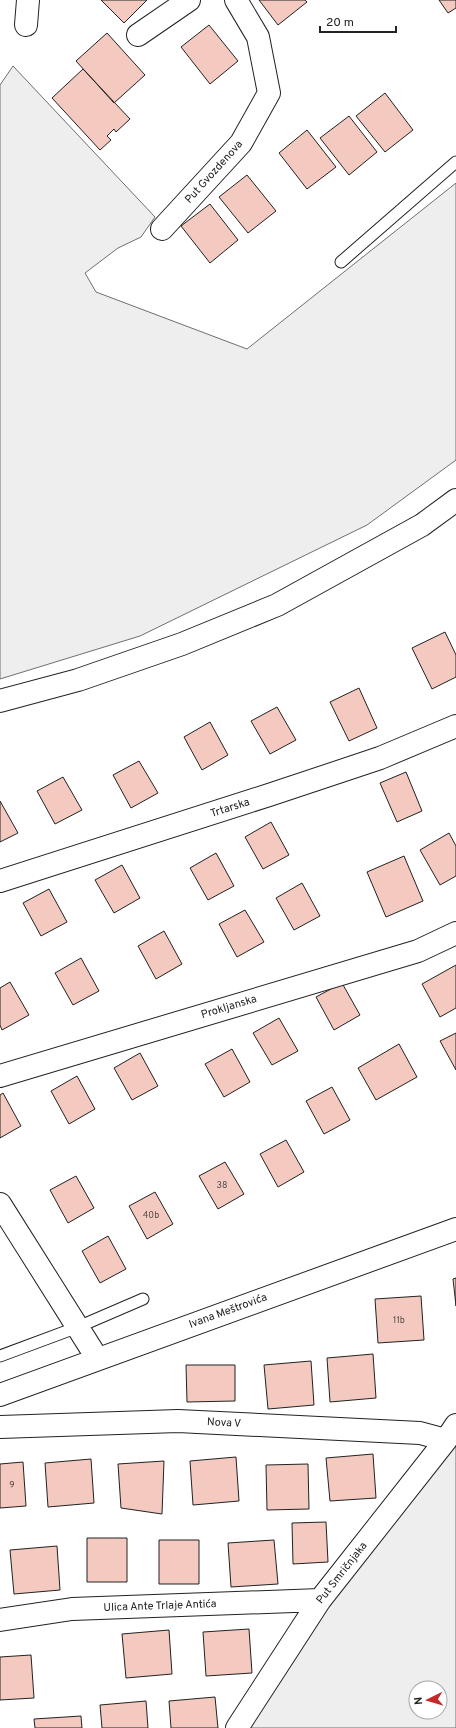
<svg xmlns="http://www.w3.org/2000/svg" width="456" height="1728" font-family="Overpass,sans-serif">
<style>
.green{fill:#eee;stroke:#6f6f6f;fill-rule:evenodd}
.building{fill:#f3c9c0;stroke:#222}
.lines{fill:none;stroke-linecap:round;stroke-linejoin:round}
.lane-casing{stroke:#222;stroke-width:13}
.street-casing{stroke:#222;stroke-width:24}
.secondary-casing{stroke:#222;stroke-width:24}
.primary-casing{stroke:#222;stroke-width:24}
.lane{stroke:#fff;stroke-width:11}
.street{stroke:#fff;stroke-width:22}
.secondary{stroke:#fff;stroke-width:22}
.primary{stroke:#fff;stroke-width:22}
.labels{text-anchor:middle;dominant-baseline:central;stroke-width:3;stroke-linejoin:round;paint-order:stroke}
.number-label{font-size:9px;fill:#564c4a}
.street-label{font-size:11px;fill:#222;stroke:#fff}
</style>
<rect width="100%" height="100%" fill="#fff"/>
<path class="green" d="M13,66L155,217L141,237L118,248L85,273L96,292L247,349L456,183V460L367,525L140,636L0,679V85Z
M456,1441V1728H244L329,1604ZM416,1688H440V1712H416Z"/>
<path class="building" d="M101,0H147L124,23Z
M259,0H305L307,2L278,25Z
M439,0H456V8L448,13Z
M209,25L238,61L210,84L181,47Z
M107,33L145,75L114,103L76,61Z
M83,69L130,119L116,132L114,129L107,136L111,140L100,150L52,98Z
M385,93L413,130L385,152L356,116Z
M349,116L377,152L349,175L320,138Z
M307,130L336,167L307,189L279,153Z
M247,175L276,211L248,233L219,197Z
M210,204L238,240L210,263L181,226Z
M445,632L456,655V677L432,689L412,648Z
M359,688L377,728L349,741L330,702Z
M277,707L296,740L270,754L251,721Z
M210,722L228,755L202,770L184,737Z
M139,761L158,793L131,808L113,775Z
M406,772L422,811L397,822L380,783Z
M63,777L82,810L55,824L37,791Z
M0,801L18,833L0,842Z
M271,822L289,855L263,869L245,837Z
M449,833L456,846V876L440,885L420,850Z
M216,853L234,886L208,900L190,868Z
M404,856L423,901L386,917L367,872Z
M122,865L140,898L114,913L95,880Z
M302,883L320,916L294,930L276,898Z
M49,889L67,922L41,936L23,903Z
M245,910L264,942L237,957L219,924Z
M164,931L182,964L156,979L138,946Z
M81,958L99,991L73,1005L55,973Z
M456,965V1008L440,1017L422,984Z
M10,982L29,1015L2,1030L0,1025V988Z
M342,983L360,1015L334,1030L316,997Z
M279,1018L298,1051L272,1065L253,1033Z
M456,1033V1070L440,1041Z
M399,1044L417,1077L376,1100L358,1068Z
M232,1049L250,1082L224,1097L205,1064Z
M140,1053L158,1086L132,1100L114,1068Z
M77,1076L95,1109L69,1124L51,1091Z
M332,1087L350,1120L324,1134L306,1101Z
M3,1093L21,1126L0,1138V1095Z
M286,1140L304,1172L278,1187L260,1154Z
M225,1162L244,1194L218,1209L199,1176Z
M76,1176L94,1208L68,1223L50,1190Z
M155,1192L173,1224L147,1239L129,1206Z
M108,1236L126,1269L100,1283L82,1251Z
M456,1278V1306L453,1279Z
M421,1296L424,1340L378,1343L375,1299Z
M373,1354L376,1398L330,1402L327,1358Z
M311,1361L314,1405L268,1409L264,1365Z
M186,1365H235V1401L187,1402Z
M373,1454L376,1498L330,1501L326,1458Z
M236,1457L239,1501L193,1505L190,1461Z
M91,1459L94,1503L48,1507L45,1463Z
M164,1461L162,1514L121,1508L118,1464Z
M23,1462L26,1506L0,1508V1464Z
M308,1464L309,1509L267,1510L266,1465Z
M326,1522L328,1562L293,1564L292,1523Z
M87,1538H127V1582H87Z
M159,1540H199V1584H159Z
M274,1540L278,1584L231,1587L228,1543Z
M57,1546L60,1590L14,1594L10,1550Z
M249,1629L252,1673L206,1676L203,1632Z
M169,1630L172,1674L126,1678L122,1634Z
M31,1655L34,1698L0,1700V1657Z
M215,1697L218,1728H171L169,1701Z
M146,1701L148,1728H102L100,1705Z
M81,1716L82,1728H35L34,1719Z"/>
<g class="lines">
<g class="lane-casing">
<path id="lane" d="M341,262L456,162
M0,1356L78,1327L143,1299"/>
</g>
<g class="street-casing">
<path id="street" d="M26,25L28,0
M138,35L189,0
M162,229L241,143L269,93L258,37L236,0
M0,881L269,795L380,758L456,726
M0,1076L418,951L456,933
M0,1204L97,1358
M0,1427L178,1421L420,1433L446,1440
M0,1620L72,1609L320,1600
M237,1728L320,1600L446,1440L456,1425"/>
</g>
<g class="secondary-casing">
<path id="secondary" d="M0,1395L456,1229"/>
</g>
<g class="primary-casing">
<path id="primary" d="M0,701L78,680L182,644L277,605L422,525L456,500"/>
</g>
<use href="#lane" class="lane"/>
<use href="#street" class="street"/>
<use href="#secondary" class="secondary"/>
<use href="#primary" class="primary"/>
</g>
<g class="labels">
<g class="number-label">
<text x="222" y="1185">38</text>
<text x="151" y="1215">40b</text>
<text x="399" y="1320">11b</text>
<text x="12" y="1485">9</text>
</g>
<g class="street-label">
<text transform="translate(214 172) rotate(-48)">Put Gvozdenova</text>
<text transform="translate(230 808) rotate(-18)">Trtarska</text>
<text transform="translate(229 1007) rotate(-17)">Prokljanska</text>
<text transform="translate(228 1311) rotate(-20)">Ivana Meštrovića</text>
<text transform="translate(224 1423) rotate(3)">Nova V</text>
<text transform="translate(342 1573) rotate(-52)">Put Smričnjaka</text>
<text transform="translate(160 1606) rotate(-2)">Ulica Ante Trlaje Antića</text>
</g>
</g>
<g transform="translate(428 1700) rotate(265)"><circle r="19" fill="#ffffff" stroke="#a7a7a7"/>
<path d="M0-3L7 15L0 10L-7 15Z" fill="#c62828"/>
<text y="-6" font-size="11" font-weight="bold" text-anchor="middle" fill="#222222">N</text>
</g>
<path d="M320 26v6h76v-6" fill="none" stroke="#222222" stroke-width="2"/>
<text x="326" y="26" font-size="12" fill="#222222" stroke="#ffffff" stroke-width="3" paint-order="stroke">20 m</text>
</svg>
